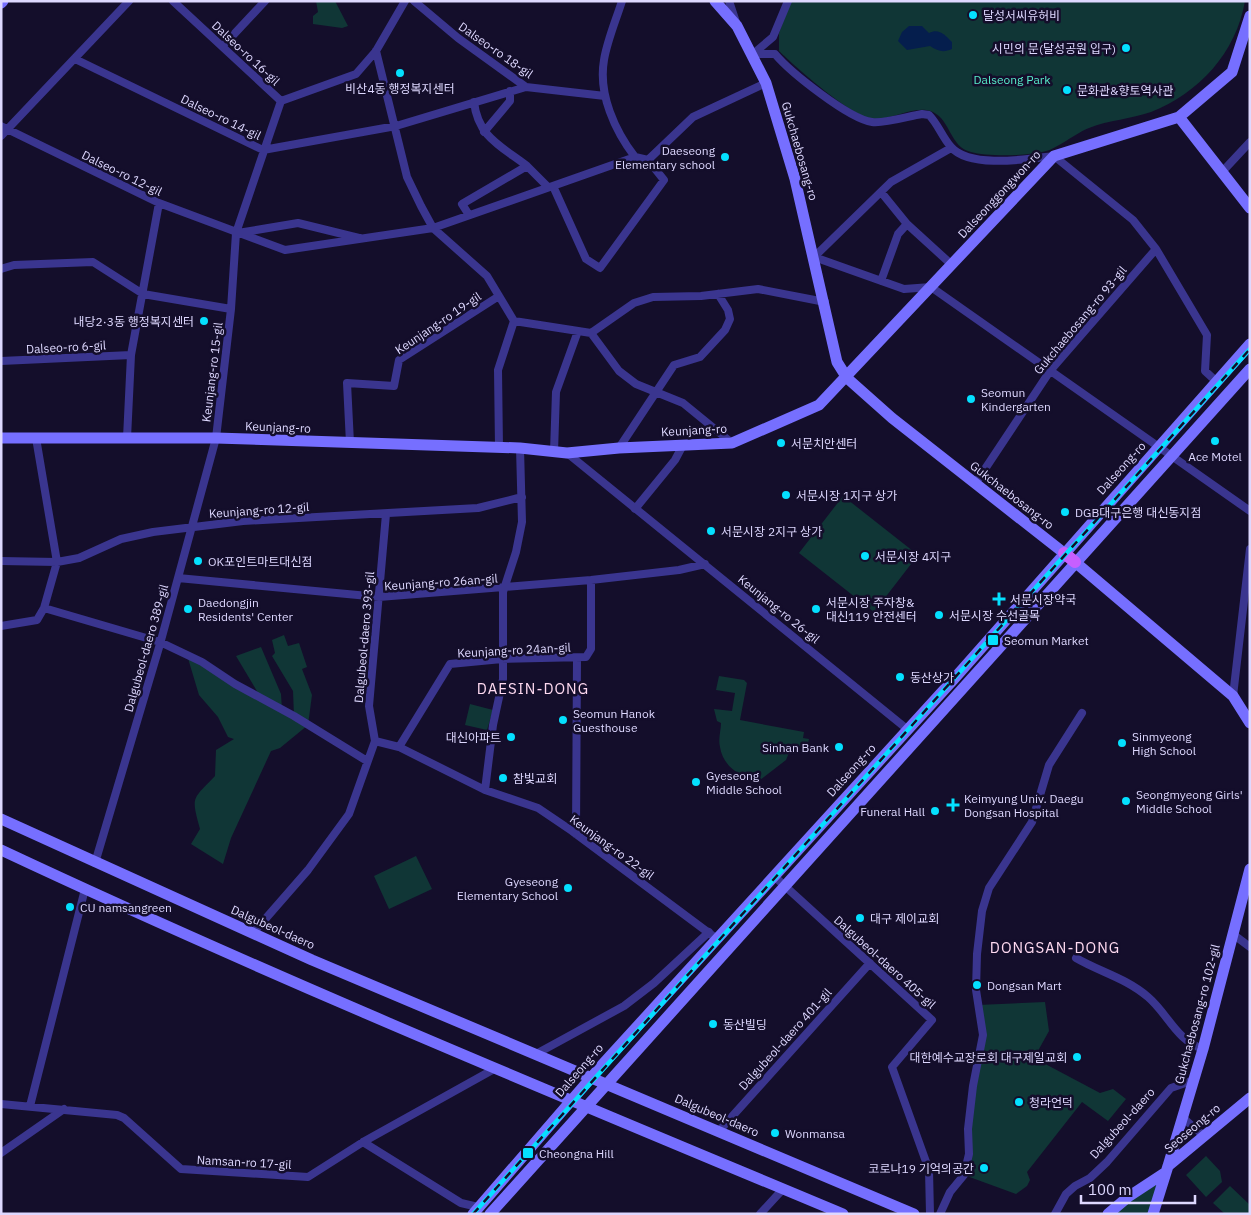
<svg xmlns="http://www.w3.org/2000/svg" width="1251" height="1215" font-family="'IBM Plex Sans','Noto Sans KR',sans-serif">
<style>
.green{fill:#103636}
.water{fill:#051e4d}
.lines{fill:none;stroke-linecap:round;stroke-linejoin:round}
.street{stroke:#3a358f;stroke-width:8}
.secondary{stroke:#766fff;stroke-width:11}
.primary{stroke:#c75fff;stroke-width:12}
.rail-casing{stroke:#04e0ff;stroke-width:4.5}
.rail{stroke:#140e2b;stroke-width:2.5;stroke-dasharray:8;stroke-linecap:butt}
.poi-dot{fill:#04e0ff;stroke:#140e2b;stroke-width:2}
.labels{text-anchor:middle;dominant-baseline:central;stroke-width:5;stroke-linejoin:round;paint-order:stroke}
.poi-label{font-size:12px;fill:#ded8ff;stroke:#140e2b;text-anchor:start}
.street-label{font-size:12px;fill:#ded8ff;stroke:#140e2b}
.park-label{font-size:12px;fill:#57ecca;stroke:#140e2b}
.quarter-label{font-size:15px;letter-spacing:1px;fill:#ffdaf1;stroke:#140e2b}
</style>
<rect width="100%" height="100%" fill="#140e2b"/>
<path class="green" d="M316,1H335L348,26L342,28L313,24V16L318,12Z
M791,1H1245C1236,53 1199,93 1151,112C1131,119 1109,120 1089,128C1076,133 1056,149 1046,151C1028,156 988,157 971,152C950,147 951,121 933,112C915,104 893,120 874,119C852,118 796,67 779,51V33Z
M843,496L918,555L874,612L799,553Z
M284,635L288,646L299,643L307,667L302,669L312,695L308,725L280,748L271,751L231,838L223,864L191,844L200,829C191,796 192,800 215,776L216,750L234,739L228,737L218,717L199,695L187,655L261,698L236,656L261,647L281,694L282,710L294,716L293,691L272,656L275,653L272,640Z
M719,676L744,680L747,683L740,720L804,732L803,738L809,739L807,747L803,749L791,748L786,760L760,780C742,779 723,767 720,747C718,739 721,730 721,723L717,721L714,709L732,711L735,693L716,690Z
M470,704L493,710L487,730L465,725Z
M416,856L432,889L389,909L374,876Z
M1045,1002L1049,1031L1034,1058L1100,1093L1113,1089L1126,1099L1108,1121L1082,1102L1027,1172L1030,1180L1027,1186L1016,1194L964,1175L968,1129L983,1036L978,1005Z
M1206,1156L1220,1171L1222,1182L1206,1197L1186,1175Z
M1166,1172L1153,1214H1108Z
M1230,1186L1250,1205V1214H1225L1213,1203Z"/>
<path class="water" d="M909,26H922L929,33C939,28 945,35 952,42V49C943,53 938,51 930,46L907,50L898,41L902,32Z"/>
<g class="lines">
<path class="street" d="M173,1L281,101
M414,1L458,38L526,87L605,96
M622,1C616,20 607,41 604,60C598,94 615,131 635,157
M729,1L736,22
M223,46L265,1
M376,51L407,177L421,206L433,228L487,276L514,321L591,333L634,303L653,297L701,296L758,289L825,302
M753,54H775C790,72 849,119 872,122C884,124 909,116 922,114L929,115C938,124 942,137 951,147C970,169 1028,159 1054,156L1133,220L1156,249L1207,335L1205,371L1217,382
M753,54L773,37L788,1
M75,59L263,150L396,126L526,87
M474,102C478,137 501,146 527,166
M1,126L159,203L285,250L433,228L635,157L648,160L664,180L600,268L586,259L553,186
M484,132L510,101V91
M1,136L129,1
M951,148L891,182L814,257L904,289L931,287L1250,511
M648,160L693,117L766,83
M1222,172L1250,142
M881,192L907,224L952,265
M469,215L462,204L527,166L548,187
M238,233L298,223L359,238
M1,269L14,265L93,262L143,294L231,309
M881,281L898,234L907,224
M591,333L619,371L636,384L683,403L732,443
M1,361L131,355
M127,438L131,355L159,203
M350,443L347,383L394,386L399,360L499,296
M499,448L498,370L514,321
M619,448L674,365L700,357L725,330L730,319L728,310L718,294
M554,452L556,392L578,331
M567,453L907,729
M975,484L1050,371L1156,249
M635,509L675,460L683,445
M1,561L57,562L79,558L121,539L153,532L243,521L478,508L522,497
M178,578L379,597L591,580L679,570L705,564
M44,608L160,642L202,662L235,684L294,716L367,761
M1,626L37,620L44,608L57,562L36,438
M1233,696L1250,549
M375,741L399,747L485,790L538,808L572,831L717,939
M399,747L450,664L502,659L586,657L591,649V580
M485,790L493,725L503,679V592L516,552L522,522L520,448
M576,834L577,658
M95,863L160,644L216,438L231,309L236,233L281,101L356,74L376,51L405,1
M775,877L932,1020L892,1067L929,1170L930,1214
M253,933L308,870L349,814L375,741L369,706L386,514
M1234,935L1250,947
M1076,958C1100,972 1126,978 1148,997C1168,1014 1176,1040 1203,1049
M536,1054L624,1006L654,983L709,932
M1,1104L117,1115L124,1118L181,1169L308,1177L363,1142L496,1068
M30,1106L85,889
M1182,1117L1204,1136
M719,1131L870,963
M363,1142L461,1203L478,1207
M1,1153L64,1109
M760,1214L783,1189
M940,1214L950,1192L964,1175L969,1154L968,1129L973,1086L983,1035L976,990L977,954L982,911L989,888L1032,822L1049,765L1082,713
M1055,1214L1066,1194L1075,1186L1090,1178L1107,1162L1171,1088L1194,1080"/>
<path class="secondary" d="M715,1L737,26L766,83L795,179L837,362L847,378L892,418L1064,553
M1,3L3,1
M1179,117L1250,208
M1,438H216L520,448L567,453L619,448L732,443L819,405L1054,156L1179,117L1232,72L1250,16
M1075,562L1233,696L1250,723
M1,819L312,960L914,1214
M1,850C278,980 561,1096 843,1214
M1168,1166L1203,1049L1250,869
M473,1214L602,1065L953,680L1250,344
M490,1214L1250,369
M1108,1214L1128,1197L1166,1172
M1153,1214L1168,1166L1250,1098"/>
<path class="primary" d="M1064,553L1075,562"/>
<g class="rail-casing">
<path id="rail" d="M473,1214L1250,349"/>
</g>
<use href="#rail" class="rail"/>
</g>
<g class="poi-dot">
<circle cx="973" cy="15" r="5"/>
<circle cx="1126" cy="48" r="5"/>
<circle cx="400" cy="73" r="5"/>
<circle cx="1067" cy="90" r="5"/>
<circle cx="725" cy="157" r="5"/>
<circle cx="204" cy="321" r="5"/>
<circle cx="971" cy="399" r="5"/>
<circle cx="1215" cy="441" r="5"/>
<circle cx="781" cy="443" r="5"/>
<circle cx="786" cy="495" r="5"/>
<circle cx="1065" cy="512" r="5"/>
<circle cx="711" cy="531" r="5"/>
<circle cx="865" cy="556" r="5"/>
<circle cx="198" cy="561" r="5"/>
<path d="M996.5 591.5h5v5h5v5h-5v5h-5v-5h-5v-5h5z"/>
<circle cx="188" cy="609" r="5"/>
<circle cx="816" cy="609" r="5"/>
<circle cx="939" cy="615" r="5"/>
<rect x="987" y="634" width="12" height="12" rx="2.5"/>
<circle cx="900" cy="677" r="5"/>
<circle cx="563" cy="720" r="5"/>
<circle cx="511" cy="737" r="5"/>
<circle cx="1122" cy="743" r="5"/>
<circle cx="839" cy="747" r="5"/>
<circle cx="503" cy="778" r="5"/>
<circle cx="696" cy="782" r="5"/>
<circle cx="1126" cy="801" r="5"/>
<path d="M950.5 797.5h5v5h5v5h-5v5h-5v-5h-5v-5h5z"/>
<circle cx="935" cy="811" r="5"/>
<circle cx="568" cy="888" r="5"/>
<circle cx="70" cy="907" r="5"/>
<circle cx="860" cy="918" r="5"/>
<circle cx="977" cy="985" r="5"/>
<circle cx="713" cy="1024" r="5"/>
<circle cx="1077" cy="1057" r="5"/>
<circle cx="1019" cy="1102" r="5"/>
<circle cx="775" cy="1133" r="5"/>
<rect x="522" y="1147" width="12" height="12" rx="2.5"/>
<circle cx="984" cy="1168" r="5"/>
</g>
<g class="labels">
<g class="poi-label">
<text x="983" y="15">달성서씨유허비</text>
<text x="1116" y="48" text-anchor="end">시민의 문(달성공원 입구)</text>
<text x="400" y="88" text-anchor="middle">비산4동 행정복지센터</text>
<text x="1077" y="90">문화관&amp;향토역사관</text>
<text x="715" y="150" text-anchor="end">Daeseong<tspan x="715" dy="14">Elementary school</tspan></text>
<text x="194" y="321" text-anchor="end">내당2·3동 행정복지센터</text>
<text x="981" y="392">Seomun<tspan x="981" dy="14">Kindergarten</tspan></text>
<text x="791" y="443">서문치안센터</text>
<text x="1215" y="456" text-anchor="middle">Ace Motel</text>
<text x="796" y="495">서문시장 1지구 상가</text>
<text x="1075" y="512">DGB대구은행 대신동지점</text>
<text x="721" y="531">서문시장 2지구 상가</text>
<text x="875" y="556">서문시장 4지구</text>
<text x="208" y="561">OK포인트마트대신점</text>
<text x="1010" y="599">서문시장약국</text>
<text x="198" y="602">Daedongjin<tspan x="198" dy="14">Residents' Center</tspan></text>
<text x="826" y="602">서문시장 주자창&amp;<tspan x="826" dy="14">대신119 안전센터</tspan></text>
<text x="949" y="615">서문시장 수선골목</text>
<text x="1004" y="640">Seomun Market</text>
<text x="910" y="677">동산상가</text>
<text x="573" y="713">Seomun Hanok<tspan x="573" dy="14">Guesthouse</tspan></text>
<text x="1132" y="736">Sinmyeong<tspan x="1132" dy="14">High School</tspan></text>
<text x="501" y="737" text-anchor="end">대신아파트</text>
<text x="829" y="747" text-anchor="end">Sinhan Bank</text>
<text x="706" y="775">Gyeseong<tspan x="706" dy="14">Middle School</tspan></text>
<text x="513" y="778">참빛교회</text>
<text x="1136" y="794">Seongmyeong Girls'<tspan x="1136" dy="14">Middle School</tspan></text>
<text x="964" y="798">Keimyung Univ. Daegu<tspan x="964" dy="14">Dongsan Hospital</tspan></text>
<text x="925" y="811" text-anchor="end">Funeral Hall</text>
<text x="558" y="881" text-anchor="end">Gyeseong<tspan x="558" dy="14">Elementary School</tspan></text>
<text x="80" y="907">CU namsangreen</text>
<text x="870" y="918">대구 제이교회</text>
<text x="987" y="985">Dongsan Mart</text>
<text x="723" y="1024">동산빌딩</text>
<text x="1067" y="1057" text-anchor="end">대한예수교장로회 대구제일교회</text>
<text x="1029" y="1102">청라언덕</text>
<text x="785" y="1133">Wonmansa</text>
<text x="539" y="1153">Cheongna Hill</text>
<text x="974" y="1168" text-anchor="end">코로나19 기억의공간</text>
</g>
<g class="street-label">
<text transform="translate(496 50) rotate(35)">Dalseo-ro 18-gil</text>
<text transform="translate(246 53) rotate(43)">Dalseo-ro 16-gil</text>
<text transform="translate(221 117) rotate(26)">Dalseo-ro 14-gil</text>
<text transform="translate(800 151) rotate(74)">Gukchaebosang-ro</text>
<text transform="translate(122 173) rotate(26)">Dalseo-ro 12-gil</text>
<text transform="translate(999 194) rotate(-47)">Dalseonggongwon-ro</text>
<text transform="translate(1080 320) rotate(-50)">Gukchaebosang-ro 93-gil</text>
<text transform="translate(438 323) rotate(-34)">Keunjang-ro 19-gil</text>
<text transform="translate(66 347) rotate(-3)">Dalseo-ro 6-gil</text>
<text transform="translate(212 372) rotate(-83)">Keunjang-ro 15-gil</text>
<text transform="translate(278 427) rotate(2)">Keunjang-ro</text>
<text transform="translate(694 430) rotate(-3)">Keunjang-ro</text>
<text transform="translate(1121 468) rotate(-48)">Dalseong-ro</text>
<text transform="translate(1012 495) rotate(38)">Gukchaebosang-ro</text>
<text transform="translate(259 510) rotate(-4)">Keunjang-ro 12-gil</text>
<text transform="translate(441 582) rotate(-4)">Keunjang-ro 26an-gil</text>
<text transform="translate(779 609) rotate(39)">Keunjang-ro 26-gil</text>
<text transform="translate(364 637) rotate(-85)">Dalgubeol-daero 393-gil</text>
<text transform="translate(146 648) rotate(-74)">Dalgubeol-daero 389-gil</text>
<text transform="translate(514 650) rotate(-3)">Keunjang-ro 24an-gil</text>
<text transform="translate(851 770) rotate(-48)">Dalseong-ro</text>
<text transform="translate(612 847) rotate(36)">Keunjang-ro 22-gil</text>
<text transform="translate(273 927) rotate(24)">Dalgubeol-daero</text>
<text transform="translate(885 962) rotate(42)">Dalgubeol-daero 405-gil</text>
<text transform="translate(1197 1014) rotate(-75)">Gukchaebosang-ro 102-gil</text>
<text transform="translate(785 1039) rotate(-48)">Dalgubeol-daero 401-gil</text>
<text transform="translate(579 1070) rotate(-49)">Dalseong-ro</text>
<text transform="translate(717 1115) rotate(23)">Dalgubeol-daero</text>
<text transform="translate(1122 1123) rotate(-48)">Dalgubeol-daero</text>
<text transform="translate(1192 1128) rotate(-40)">Seoseong-ro</text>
<text transform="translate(244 1162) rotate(3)">Namsan-ro 17-gil</text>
</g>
<g class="park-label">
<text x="1012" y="79">Dalseong Park</text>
</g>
<g class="quarter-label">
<text x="533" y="688">DAESIN-DONG</text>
<text x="1055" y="947">DONGSAN-DONG</text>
</g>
</g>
<rect width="1251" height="1215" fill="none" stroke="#ded8ff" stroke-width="5"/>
<path d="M1081 1195v8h114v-8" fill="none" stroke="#ded8ff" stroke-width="2.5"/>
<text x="1088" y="1195" font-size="15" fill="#ded8ff" stroke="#140e2b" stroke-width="4" paint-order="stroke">100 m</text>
</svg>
